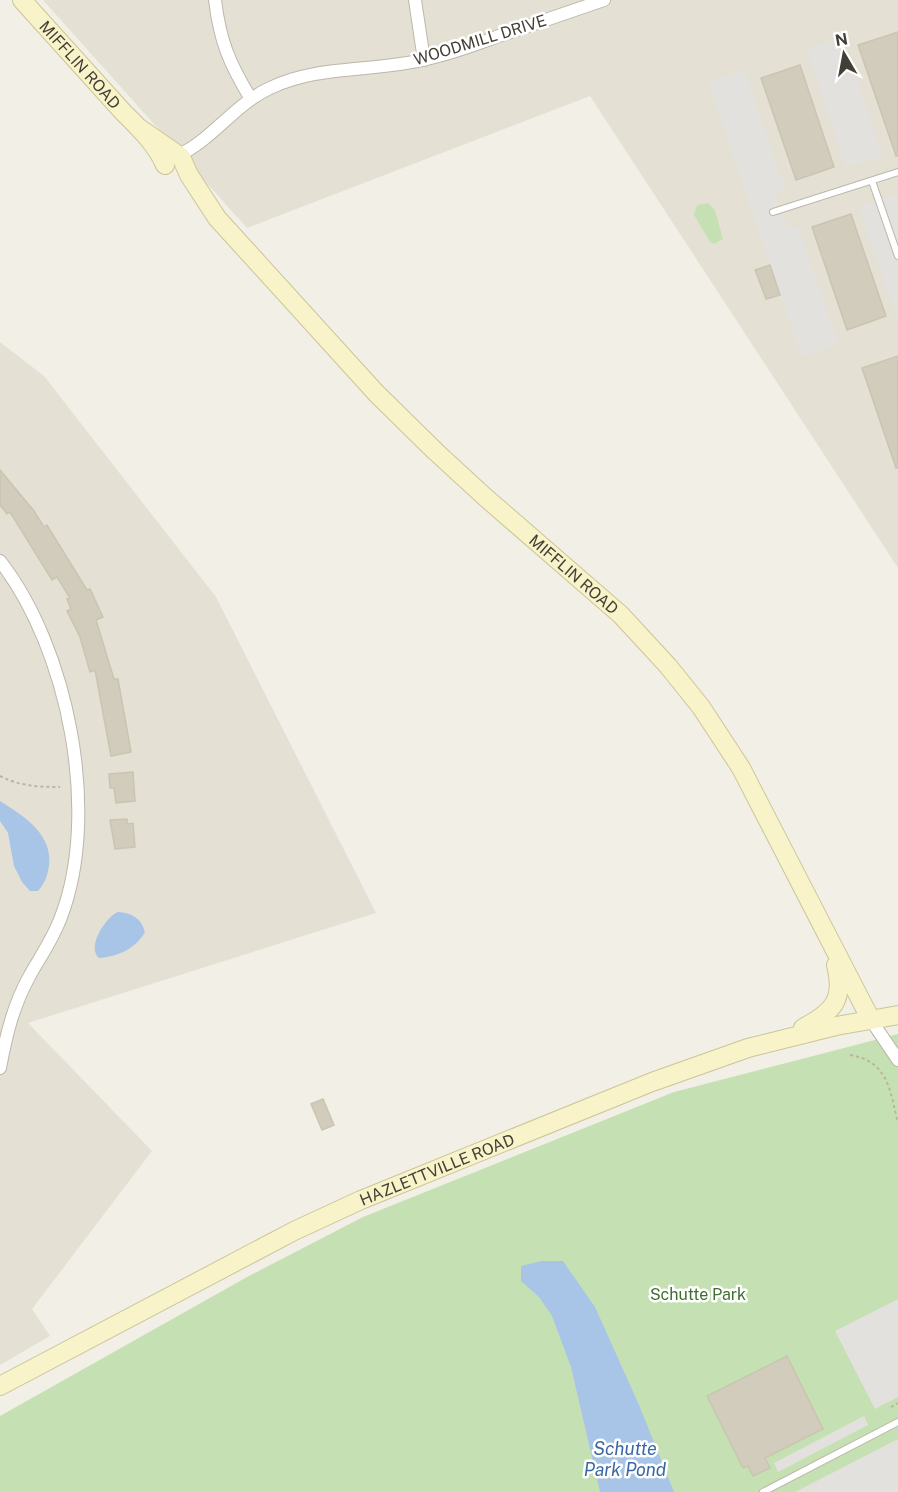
<svg xmlns="http://www.w3.org/2000/svg" width="898" height="1492" font-family="'Public Sans',sans-serif">
<style>
.residential{fill:#e4e1d4}
.green{fill:#c5e1b3}
.parking{fill:#e2e1dd}
.water{fill:#a8c4e7}
.building{fill:#d1ccbc;stroke:#cbc4b0;stroke-width:1.5}
.lines{fill:none;stroke-linecap:round;stroke-linejoin:round}
.service-casing{stroke:#bbb7a9;stroke-width:8}
.minor-casing{stroke:#bbb7a9;stroke-width:14}
.secondary-casing{stroke:#ccc59a;stroke-width:20}
.path{stroke:#bbb59c;stroke-width:2;stroke-dasharray:3 3;stroke-linecap:butt}
.service{stroke:#fff;stroke-width:6}
.minor{stroke:#fff;stroke-width:12}
.secondary{stroke:#f8f3c8;stroke-width:18}
.labels{text-anchor:middle;dominant-baseline:central;stroke-width:5;stroke-linejoin:round;paint-order:stroke}
.street-label{font-size:16px;fill:#433f36;stroke:#fff}
.park-label{font-size:16px;fill:#3e6e30;stroke:#fff}
.water-label{font-size:18px;font-style:italic;fill:#3b68a2;stroke:#fff}
</style>
<rect width="100%" height="100%" fill="#f1efe6"/>
<path class="residential" d="M43,0H898V568L590,96L247,228Z
M0,342L44,376L216,597L376,913L28,1023L152,1151L32,1309L50,1336L0,1365Z"/>
<path class="green" d="M708,203L715,210L723,239L714,244L710,242L694,215L697,205Z
M898,1034V1492H0V1416L247,1277L363,1217L674,1092Z"/>
<path class="parking" d="M842,37L882,156L846,167L807,49Z
M744,70L785,189L775,193L788,230L798,227L838,344L802,357L708,83Z
M895,194L898,201V322L859,207Z
M898,1299V1397L875,1409L835,1331Z
M864,1416L868,1425L778,1472L774,1463Z
M898,1439V1492H795Z"/>
<path class="water" d="M0,801C24,816 53,834 49,866C47,877 45,883 38,891H30L22,882L14,866L8,833L0,821Z
M118,912C132,913 141,918 145,932C136,948 118,957 99,958C86,947 106,917 118,912Z
M541,1261H563L595,1307L639,1405L674,1492H600L571,1367L552,1316L539,1297L521,1281V1266Z"/>
<path class="building" d="M898,32V156H896L858,45Z
M800,65L834,167L796,180L761,78Z
M851,214L886,316L847,330L812,227Z
M770,265L780,295L766,299L755,270Z
M898,356V468H896L862,368Z
M0,470L34,511L44,527L47,525L87,590L90,589L103,617L96,620L114,679H118L131,752L111,756L95,670L90,672L80,637L67,611L71,609L67,599L70,598L57,577L52,580L10,512L7,514L0,505Z
M133,772L135,801L116,803L114,788H110L109,774Z
M127,819V824L133,823L135,847L115,849L110,820Z
M323,1099L334,1125L322,1130L311,1104Z
M787,1356L823,1429L765,1458L770,1468L753,1476L748,1466L743,1468L707,1396Z"/>
<g class="lines">
<g class="service-casing">
<path id="service" d="M872,181L898,256
M773,212L898,172
M763,1492L898,1422"/>
</g>
<g class="minor-casing">
<path id="minor" d="M215,0C220,41 229,63 251,99
M415,0L424,60
M179,155C213,139 235,104 270,88C318,65 371,72 422,60C447,55 472,46 496,37C532,25 568,12 604,0
M0,561C68,648 101,813 61,917C53,939 40,957 29,977C13,1006 6,1036 0,1068
M871,1020L898,1060"/>
</g>
<g class="secondary-casing">
<g id="secondary">
<path id="s1" d="M22,0L123,112C139,128 156,144 165,165"/>
<path id="s2" d="M139,128L181,157L189,175L217,218L376,393L435,451L485,497L621,615L668,666L701,707L741,768L871,1020"/>
<path d="M803,1028C833,1012 845,1000 836,965"/>
<path id="s3" d="M0,1386L294,1231L361,1200L652,1082L748,1048L836,1026L898,1015"/>
</g>
</g>
<path class="path" d="M0,776C19,786 39,787 60,787
M850,1055C889,1061 890,1092 898,1123
M891,1407L898,1403"/>
<use href="#service" class="service"/>
<use href="#minor" class="minor"/>
<use href="#secondary" class="secondary"/>
</g>
<g class="labels">
<g class="street-label">
<text transform="translate(480 40) rotate(-17)">WOODMILL DRIVE</text>
<text stroke="none"><textPath href="#s1" startOffset="87">MIFFLIN ROAD</textPath></text>
<text stroke="none"><textPath href="#s2" startOffset="627">MIFFLIN ROAD</textPath></text>
<text stroke="none"><textPath href="#s3" startOffset="488">HAZLETTVILLE ROAD</textPath></text>
</g>
<g class="park-label">
<text x="698" y="1294">Schutte Park</text>
</g>
<g class="water-label">
<text x="625" y="1448">Schutte<tspan x="625" dy="21">Park Pond</tspan></text>
</g>
</g>
<g transform="translate(844 54) rotate(350)" stroke="#ffffff" stroke-width="4.5" paint-order="stroke">
<path d="M0-4.5L10 22L0 15L-10 22Z" fill="#433f36"/>
<text y="-9" font-size="16" font-weight="bold" text-anchor="middle" fill="#433f36">N</text>
</g>
</svg>
